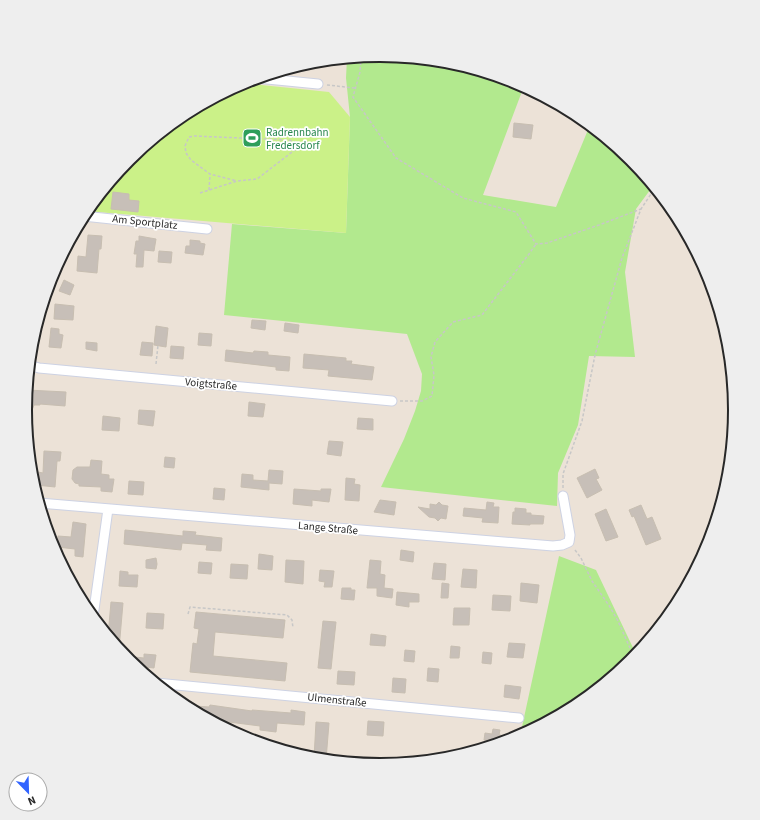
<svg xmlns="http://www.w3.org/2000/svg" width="760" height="820" font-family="'Source Sans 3',sans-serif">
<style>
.green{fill:#b2e98e}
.pitch{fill:#cbf188}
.building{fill:#c7bfb8;stroke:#c7beb1}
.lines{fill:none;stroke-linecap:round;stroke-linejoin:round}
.minor-casing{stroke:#cdd2e3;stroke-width:11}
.path{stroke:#c7c7c7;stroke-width:1.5;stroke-dasharray:3 2;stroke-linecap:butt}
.minor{stroke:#fff;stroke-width:9}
.labels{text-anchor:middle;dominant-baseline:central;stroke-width:3.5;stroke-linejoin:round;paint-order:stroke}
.leisure-label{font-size:11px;fill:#27864d;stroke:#fff;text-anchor:start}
.street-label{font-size:11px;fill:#282828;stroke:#fff}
.rim{fill:none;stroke:#282828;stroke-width:2}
</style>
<rect width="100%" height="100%" fill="#ece2d7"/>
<path class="green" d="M380,55L449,62L516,82L524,86L483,195L556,207L590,125L631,159L653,186L636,209L625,272L635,357L589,356L578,425L558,473L557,506L381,487L404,439L415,411L421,391L422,374L407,334L224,315L232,224L346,233L350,117L346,78L347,58Z
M559,556L596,570L636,654L631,661L577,705L520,736Z"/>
<path class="pitch" d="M243,83L329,92L350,117L346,233L86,211L129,159L183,115Z"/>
<path class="building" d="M514,123L533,125L531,139L513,137Z
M113,192L129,194V200L139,201L138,212L111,209Z
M88,235L102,236L101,249H99L97,273L77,271L78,256L86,257Z
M139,236L156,239L154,251L144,250L143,267H136L137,254H134L136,241H139Z
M190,240L200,241V243L205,244L203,255L185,253L186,246H190Z
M159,251L172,252L171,263L158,262Z
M64,280L74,285L70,295L59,291Z
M55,304L74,306L73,320L54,319Z
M252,320L266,321L265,330L251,328Z
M285,323L299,325L298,333L284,331Z
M156,326L168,328L166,347L154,345Z
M51,328L59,329V334L63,335L61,348L49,347Z
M199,333L212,334L211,346L198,345Z
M86,342L97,343V351L86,349Z
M142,342L153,343L152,356L140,355Z
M171,346L184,347L183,359L170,358Z
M226,350L253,353L254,351L268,352V355L290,357L289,371L276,370V367L225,361Z
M304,354L346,358V361H352L351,364L374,367L372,380L328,376L329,370L303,368Z
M27,390L66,392L65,406L40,404V405H34L26,425L25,410Z
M249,402L265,404L263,417L248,416Z
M139,410L155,411L153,426L138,424Z
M103,416L120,418L119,431L102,430Z
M358,418L373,419V430L357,429Z
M329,441L343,442L341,456L327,454Z
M44,451L61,452L60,461H57L55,487L36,485L38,472L43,473Z
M165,457L175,458L174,468L164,467Z
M91,460L102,461L101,474L109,475V479H114L112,492L101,491V487L79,486V484L75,483L72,479L73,470L77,467H90Z
M595,469L599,478L596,479L602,490L587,498L577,478Z
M269,470L283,471L282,484L269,483V490L241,487L242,474L253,475V480L268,481Z
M346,478L355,479L354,484L360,485L359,501L345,500Z
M129,481L144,482L143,495L128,494Z
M214,488L225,489L224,500L213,499Z
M294,489L321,491V489H331L329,502L312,500V506L293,504Z
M380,500L396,502L394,515L374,512Z
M439,502L442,505L448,506L446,519L441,518L438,521L435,518L429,517L418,507L430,509V504L436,505Z
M487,502L494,503L493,507H499L498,523L482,522L483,518L463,516L464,508L486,510Z
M641,505L647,519L652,517L661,539L646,545L634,516L632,517L629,510Z
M515,508L526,509V513H531V515L544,516L543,524H530V525L512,524L513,512H515Z
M606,509L618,537L606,541L595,514Z
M73,522L86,524L83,557L75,556V549L57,547L58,536L71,537Z
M125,530L183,536V531L196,532L195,535L222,538L221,551L206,550L207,545L182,543L181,550L124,544Z
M401,550L414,552L413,562L400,560Z
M259,554L273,556L272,570L258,569Z
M156,558L157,564L156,569L146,568V560Z
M286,560L304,561L303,584L285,582Z
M370,560L381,561L380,574L385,575L384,588L393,589L392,598L377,596V588H367Z
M199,562L212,563L211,574L198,573Z
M434,563L446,564L445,580L432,579Z
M231,564L248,565L247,579L230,578Z
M463,569L477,570L476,588L461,587Z
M320,570L334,571L332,587H324L325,582L319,581Z
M120,571L128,572V575H138L137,587L119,586Z
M442,583L449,584L448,598H441Z
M521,583L539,585L537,603L520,601Z
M342,588H351V590H355L354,600L341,599Z
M397,592L419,594V602H409V607L396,605Z
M493,595L511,596L510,611L492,610Z
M111,602L123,603L119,649L108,636Z
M454,608H470L469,625H453Z
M196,612L285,620L283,638L215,632L213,656L287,663L285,681L190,672L193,643L197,644L199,629L194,628Z
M147,613L164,614L163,629L146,628Z
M323,621L336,622L331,669L318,668Z
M371,634L386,636L385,646L370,645Z
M509,643L525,644L523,658L507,657Z
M451,646L460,647L459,658H450Z
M405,650L415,651L414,662L404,661Z
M483,652L492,653L491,664L482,663Z
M144,654L156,655L154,668L135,666L125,656L144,658Z
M428,668L439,669L438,682L427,681Z
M338,671L355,672L354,685L337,684Z
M393,678L406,679L405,693L392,692Z
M505,685L521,687L519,699L504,697Z
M182,705L209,707L210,705L252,711V710L291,713V710L305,712L304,725L277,723L276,732L260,730V726L221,721V726Z
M368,721L384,722L383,736L367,735Z
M316,722L329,723L326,760L314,758Z
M493,729L500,730L499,735L517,737L497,744V741L484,740L485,733L492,734Z"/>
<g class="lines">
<g class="minor-casing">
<path id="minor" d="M257,78L318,84
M83,216L207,229
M29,365L39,368L392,401
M39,503L553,546L562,545L569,542L570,535L563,496
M93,617L108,509
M156,683L519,718"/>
</g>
<path class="path" d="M361,57L360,72L353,97L396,158L463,198L516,212L536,244L547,243L599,225L641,209
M327,85L355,88
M209,190L210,174
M200,193L237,181L257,179L296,149L297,143L289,140L194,136L189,137L185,146L186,153L191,160L210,174L237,181
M156,364L158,345
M400,401H422L432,396L434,375L431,357L435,342L453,322L482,315L529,254L536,244
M563,488V474L582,421L595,355L622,258L641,209L655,188
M575,550L581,558L592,581L610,607L618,621L634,657
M188,614L190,607L287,615L292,620L293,628
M524,734L525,727L534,728"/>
<use href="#minor" class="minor"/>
</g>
<defs>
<g id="stadium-square" transform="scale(1)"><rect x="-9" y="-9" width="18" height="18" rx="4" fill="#2e9e5b" stroke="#fff"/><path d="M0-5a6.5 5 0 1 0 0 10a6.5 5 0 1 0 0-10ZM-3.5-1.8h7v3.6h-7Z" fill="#fff"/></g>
</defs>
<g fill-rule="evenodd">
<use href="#stadium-square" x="252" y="138"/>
</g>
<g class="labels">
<g class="leisure-label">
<text x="266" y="132">Radrennbahn<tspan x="266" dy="13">Fredersdorf</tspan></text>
</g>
<g class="street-label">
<text transform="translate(145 222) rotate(6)">Am Sportplatz</text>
<text transform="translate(211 384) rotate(5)">Voigtstraße</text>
<text transform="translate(328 528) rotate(5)">Lange Straße</text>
<text transform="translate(337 700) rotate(6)">Ulmenstraße</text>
</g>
</g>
<path d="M0 0H760V820H0ZM32 410a348 348 0 1 1 696 0a348 348 0 1 1-696 0Z" fill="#eee" fill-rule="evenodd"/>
<path class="rim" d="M32 410a348 348 0 1 1 696 0a348 348 0 1 1-696 0Z"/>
<g transform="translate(28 792) rotate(157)"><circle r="19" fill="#ffffff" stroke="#a9a9a9"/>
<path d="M0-3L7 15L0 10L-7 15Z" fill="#3264ff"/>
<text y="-6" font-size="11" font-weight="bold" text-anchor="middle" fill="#282828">N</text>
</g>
</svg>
